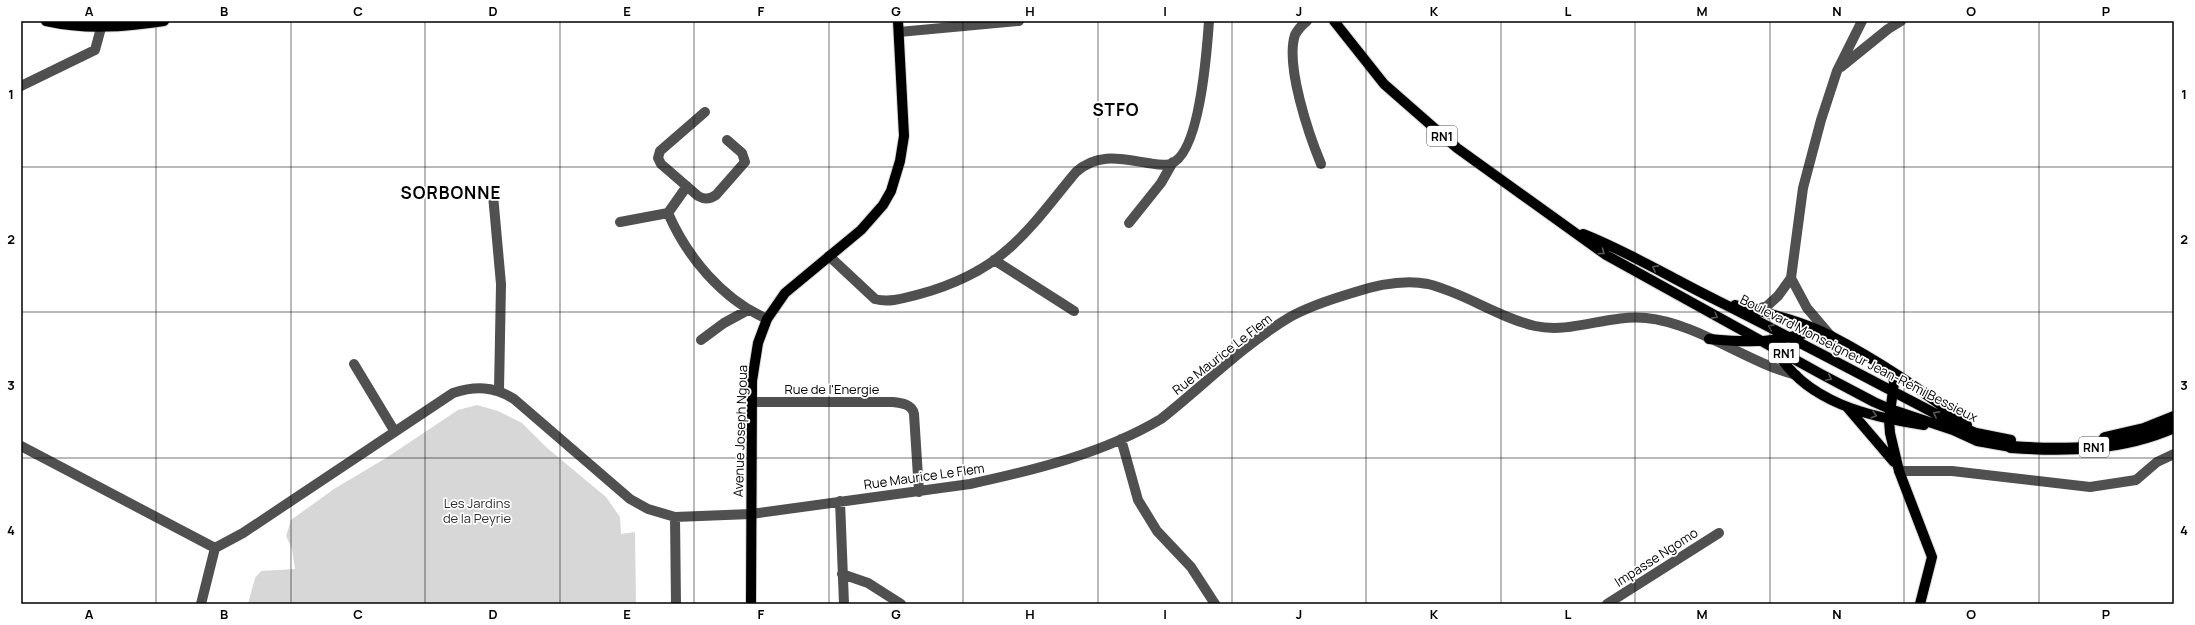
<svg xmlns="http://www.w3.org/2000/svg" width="2195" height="625" font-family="Manrope,sans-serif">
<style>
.green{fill:#d7d7d7}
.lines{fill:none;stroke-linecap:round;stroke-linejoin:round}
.major-casing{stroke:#dbdbdb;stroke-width:12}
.highway-casing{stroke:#dbdbdb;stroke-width:14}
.minor{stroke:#505050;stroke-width:10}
.major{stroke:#000;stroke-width:10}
.highway{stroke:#000;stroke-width:12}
.oneway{stroke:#595959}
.grid{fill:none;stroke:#000;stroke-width:1;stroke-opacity:0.55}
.labels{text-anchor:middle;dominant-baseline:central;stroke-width:3.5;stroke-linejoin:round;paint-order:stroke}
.shield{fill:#fff;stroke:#4c4c4c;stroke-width:1}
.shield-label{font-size:12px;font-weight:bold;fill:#000}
.street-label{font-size:13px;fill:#000;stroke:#fff}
.park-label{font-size:13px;fill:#2e2e2e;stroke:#fff}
.district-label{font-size:17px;font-weight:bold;letter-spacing:1px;fill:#000;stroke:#fff}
.neatline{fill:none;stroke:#000;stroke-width:1.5}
.grid-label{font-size:13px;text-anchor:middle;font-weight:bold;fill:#000}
</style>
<rect width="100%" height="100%" fill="#fff"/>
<path class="green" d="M477,405L498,411L522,423L546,447L606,497L620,517L621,534L635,532L636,604H248L255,578L261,571L295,569L292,549L286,536L291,520L334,489L386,458L458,410Z"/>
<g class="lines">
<g class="major-casing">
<path id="major" d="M46,21C86,30 124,27 164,21
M1334,21L1384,84L1457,148L1606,255L1821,374L1874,402L1890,409L1953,430L1977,441L2011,447
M1583,234C1629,252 1671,278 1716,300C1796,340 1875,382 1955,424L1976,433L2011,440
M1735,305C1767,313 1802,321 1831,336C1879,361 1925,392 1967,425
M1709,339C1752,343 1775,343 1816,330
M1776,350C1805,402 1869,417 1924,425
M1893,372L1894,383L1889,420L1890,433L1899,471L1932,557L1920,604
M1847,407L1894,462
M751,604L752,381L758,343L767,319L785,293L861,230L883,205L891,191L900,161L904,136L898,21"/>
</g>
<g class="highway-casing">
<path id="highway" d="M2105,438L2144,429L2174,417
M2011,447C2066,451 2122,450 2174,427"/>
</g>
<path class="minor" d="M1307,21C1302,25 1298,29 1295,35C1285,65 1309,135 1321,164
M899,32L1019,21
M1841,67L1888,29L1901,21
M21,86L95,50L101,28
M705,112L660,151L658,158L661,164L698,196C705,200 710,199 716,195L745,162L742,153L727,140
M493,195L501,284L499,390
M668,213C687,257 722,299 767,319
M668,213L687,186
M620,222L668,213
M1129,223L1161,183L1173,162
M829,256L875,299C890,303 904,298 920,294C950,286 984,271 1007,250C1033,228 1054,198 1076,172C1098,152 1122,159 1148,163C1155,164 1163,166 1170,164C1200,155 1207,49 1209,21
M994,260L1074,311
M1791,278L1807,308L1830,335
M1754,310L1767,306L1778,296L1791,278L1803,188L1821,120L1837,71L1862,21
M701,340L724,323L748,310
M354,364L395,432
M752,402H892C901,403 912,404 914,414L919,492
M1121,439L1138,500L1157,531L1191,567L1215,604
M21,446L215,548
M1899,471H1952L2090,487L2136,480L2157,462L2174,454
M840,501L844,604
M675,517L676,604
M842,574L868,583L901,604
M201,604L215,548L243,533L453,393C475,386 494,386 514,399L630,499L648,509L675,517L751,514L970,484C1035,470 1104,453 1161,419C1203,386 1243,345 1290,317C1308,307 1332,299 1352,293C1376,285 1402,279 1428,284C1465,293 1497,317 1535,326C1572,334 1609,314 1646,318C1697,323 1746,362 1796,375
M1607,604L1719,533"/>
<use href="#major" class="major"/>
<use href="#highway" class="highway"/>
</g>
<defs><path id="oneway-chevron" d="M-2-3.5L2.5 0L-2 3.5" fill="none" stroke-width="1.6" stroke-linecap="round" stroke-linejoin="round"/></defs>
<g class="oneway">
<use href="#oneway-chevron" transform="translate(1602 252) rotate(36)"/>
<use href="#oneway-chevron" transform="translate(1655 268) rotate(-152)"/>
<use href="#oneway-chevron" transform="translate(1715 316) rotate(28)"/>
<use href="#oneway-chevron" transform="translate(1771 327) rotate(-154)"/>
<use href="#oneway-chevron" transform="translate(1829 378) rotate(27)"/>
<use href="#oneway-chevron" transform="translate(1936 414) rotate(-152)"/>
<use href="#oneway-chevron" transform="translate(1874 415) rotate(16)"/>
</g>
<path class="grid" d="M156,21V604M291,21V604M425,21V604M560,21V604M694,21V604M829,21V604M963,21V604M1098,21V604M1232,21V604M1366,21V604M1501,21V604M1635,21V604M1770,21V604M1904,21V604M2039,21V604M21,167H2174M21,312H2174M21,458H2174"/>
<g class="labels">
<g class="shield">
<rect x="1427" y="126" width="30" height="20" rx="3"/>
<rect x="1769" y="343" width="30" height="20" rx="3"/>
<rect x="2079" y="437" width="30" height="20" rx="3"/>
</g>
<g class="shield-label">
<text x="1442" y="136">RN1</text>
<text x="1784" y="353">RN1</text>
<text x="2094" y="447">RN1</text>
</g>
<g class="street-label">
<text transform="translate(1222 354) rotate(-38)">Rue Maurice Le Flem</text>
<text transform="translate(1859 358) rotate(27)">Boulevard Monseigneur Jean-Rémi Bessieux</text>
<text x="832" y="389">Rue de l'Energie</text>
<text transform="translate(740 431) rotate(-88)">Avenue Joseph Ngoua</text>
<text transform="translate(924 476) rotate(-8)">Rue Maurice Le Flem</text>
<text transform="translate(1656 557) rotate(-33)">Impasse Ngomo</text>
</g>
<g class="park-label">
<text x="477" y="503">Les Jardins<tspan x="477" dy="15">de la Peyrie</tspan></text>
</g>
<g class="district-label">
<text x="1116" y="109">STFO</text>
<text x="451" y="192">SORBONNE</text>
</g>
</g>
<rect width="2195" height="625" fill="none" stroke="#ffffff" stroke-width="44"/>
<rect x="22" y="22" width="2151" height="581" class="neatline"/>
<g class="grid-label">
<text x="89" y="16">A</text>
<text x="224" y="16">B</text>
<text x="358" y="16">C</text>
<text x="493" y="16">D</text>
<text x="627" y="16">E</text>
<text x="761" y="16">F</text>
<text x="896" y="16">G</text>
<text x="1030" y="16">H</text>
<text x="1165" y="16">I</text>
<text x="1299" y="16">J</text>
<text x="1434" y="16">K</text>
<text x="1568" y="16">L</text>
<text x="1702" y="16">M</text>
<text x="1837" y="16">N</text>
<text x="1971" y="16">O</text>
<text x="2106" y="16">P</text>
<text x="11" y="99">1</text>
<text x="2184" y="99">1</text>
<text x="11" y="244">2</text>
<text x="2184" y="244">2</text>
<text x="11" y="390">3</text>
<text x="2184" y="390">3</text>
<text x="11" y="535">4</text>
<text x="2184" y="535">4</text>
<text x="89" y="619">A</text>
<text x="224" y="619">B</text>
<text x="358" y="619">C</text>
<text x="493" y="619">D</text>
<text x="627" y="619">E</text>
<text x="761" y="619">F</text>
<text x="896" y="619">G</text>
<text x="1030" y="619">H</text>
<text x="1165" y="619">I</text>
<text x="1299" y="619">J</text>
<text x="1434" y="619">K</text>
<text x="1568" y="619">L</text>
<text x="1702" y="619">M</text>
<text x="1837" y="619">N</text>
<text x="1971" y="619">O</text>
<text x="2106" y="619">P</text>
</g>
</svg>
